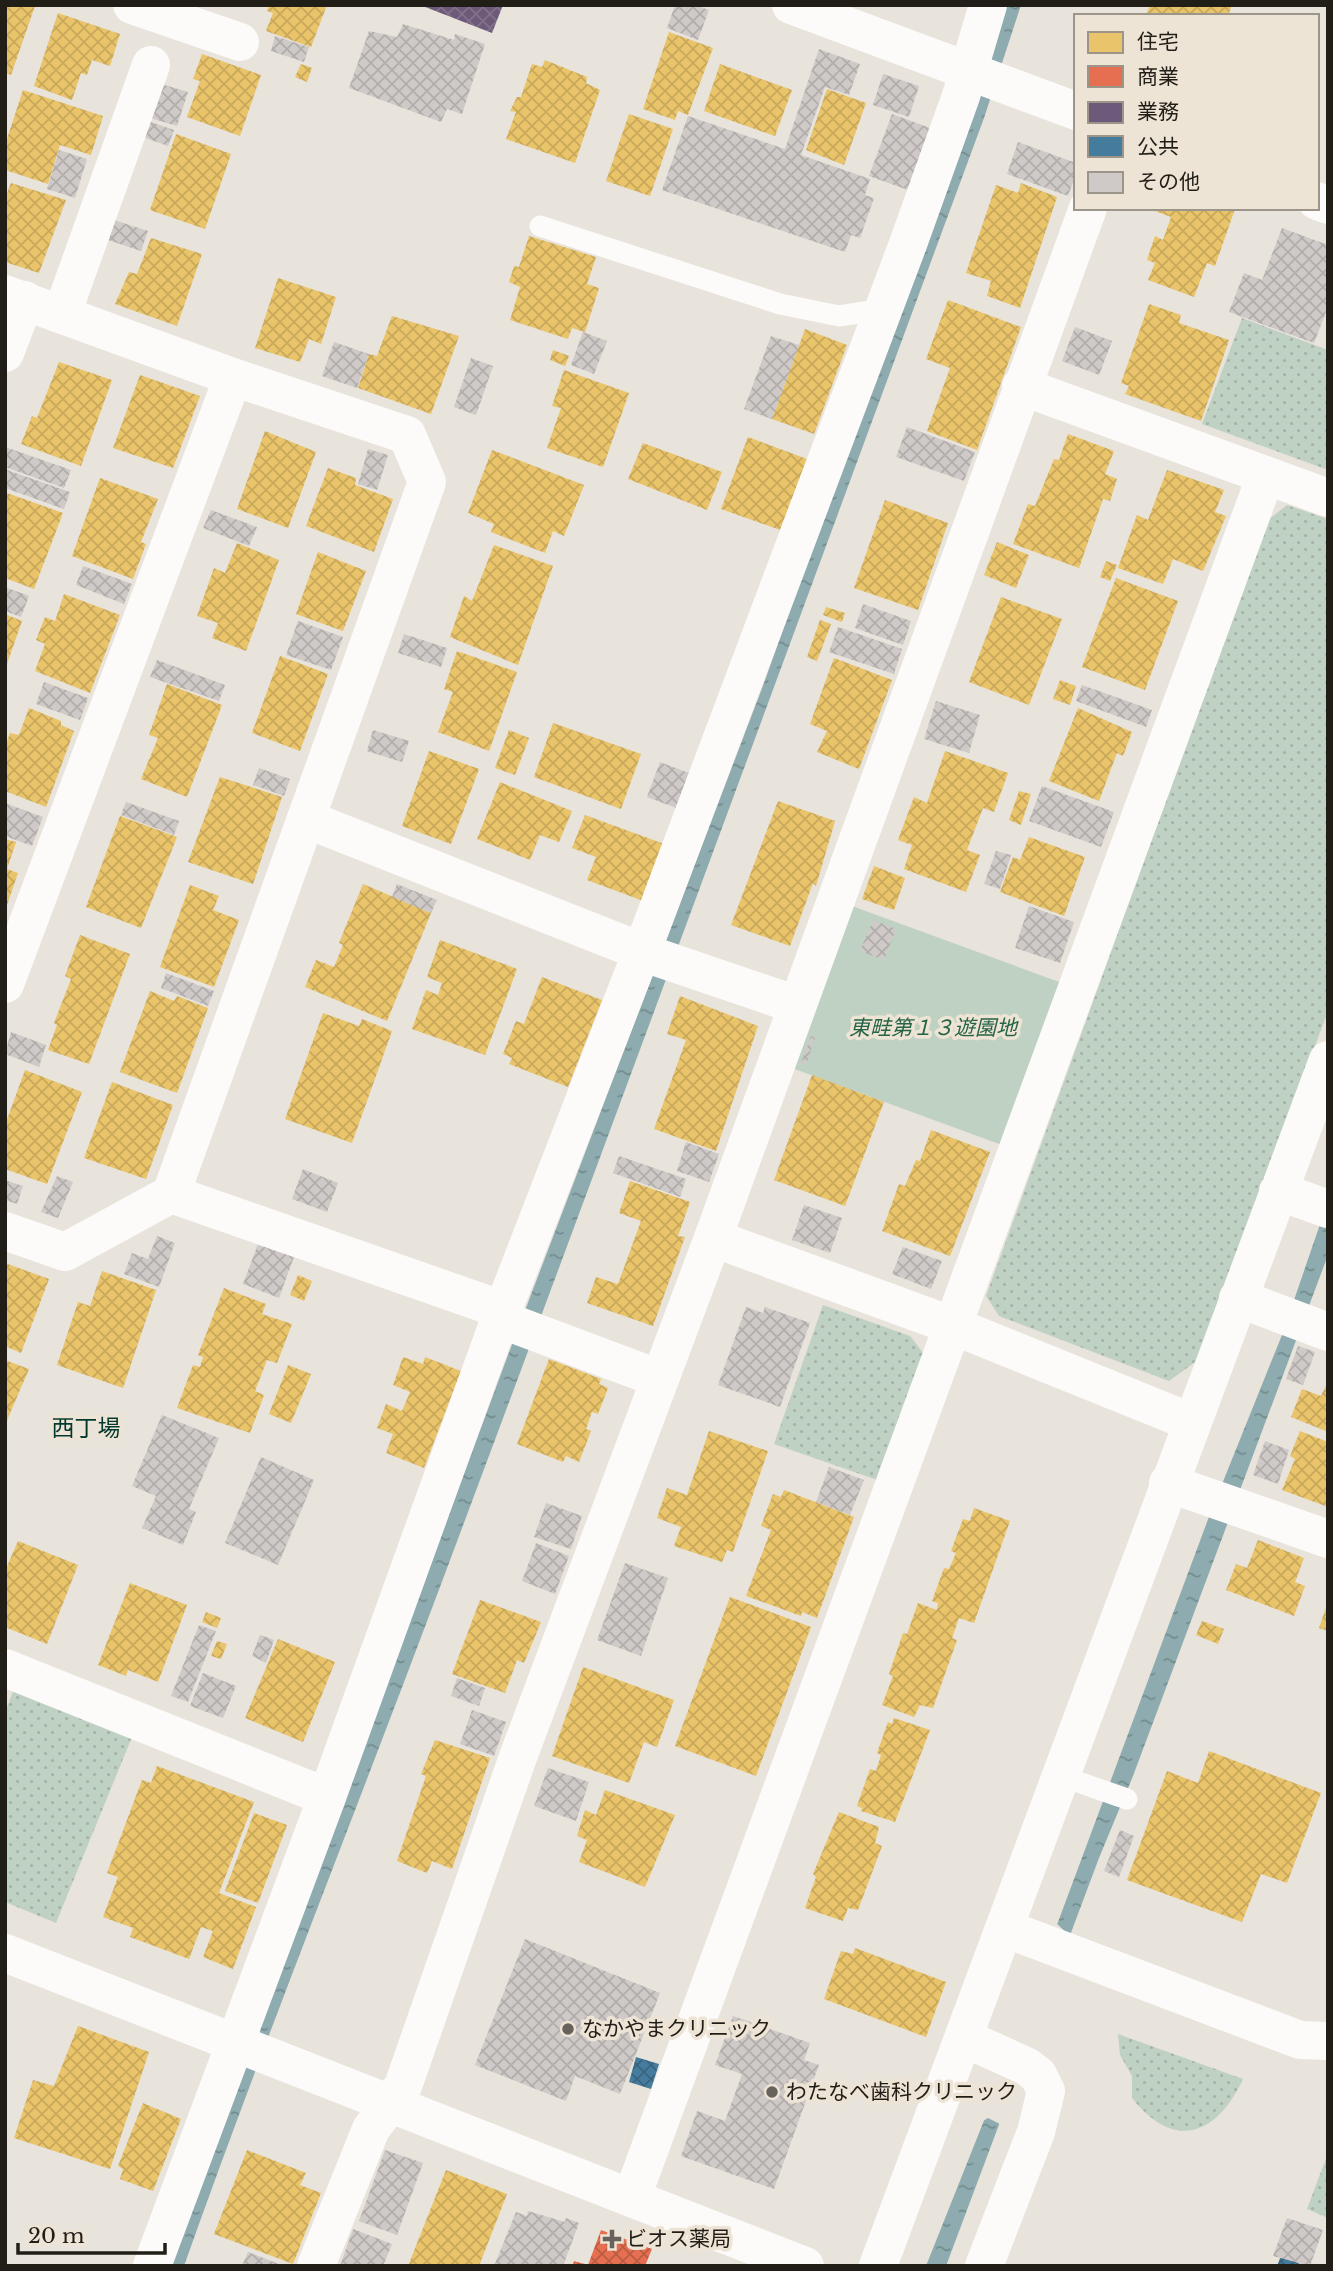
<svg xmlns="http://www.w3.org/2000/svg" width="1333" height="2271" font-family="'Libre Baskerville','Noto Sans JP',serif">
<style>
.grass{fill:url(#grass-dots)}
.park{fill:#bfd1c3}
.water{fill:url(#water-ripples)}
.pier{fill:#e8e3db}
.homes{fill:url(#homes-cross-hatch)}
.shops{fill:url(#shops-cross-hatch)}
.offices{fill:url(#offices-cross-hatch)}
.public{fill:url(#public-cross-hatch)}
.building{fill:url(#building-cross-hatch)}
.lines{fill:none;stroke-linecap:round;stroke-linejoin:round}
.lane{stroke:#fcfbfa;stroke-width:21}
.street{stroke:#fcfbfa;stroke-width:38}
.poi-dot{fill:#67635c;stroke:#eee4d5;stroke-width:2.5}
.labels{text-anchor:middle;dominant-baseline:central;stroke-width:7;stroke-linejoin:round;paint-order:stroke}
.park-label{font-size:21px;font-style:italic;fill:#266447;stroke:#eee4d5}
.poi-label{font-size:21px;fill:#211e18;stroke:#eee4d5;text-anchor:start}
.neighbourhood-label{font-size:23px;fill:#00392d;stroke:#eee4d5}
</style>
<defs>
<pattern id="grass-dots" width="8" height="8" patternUnits="userSpaceOnUse" patternTransform="scale(1.75)"><rect width="8" height="8" fill="#bfd1c3"/><path d="M2 2h.1M6 6h.1" fill="none" stroke="#a4b3a7" stroke-width="1.8" stroke-linecap="round"/></pattern>
<pattern id="water-ripples" width="26" height="14" patternUnits="userSpaceOnUse" patternTransform="scale(1.75)"><rect width="26" height="14" fill="#8eacb0"/><path d="M2 4q2-2 4 0t4 0M15 11q2-2 4 0t4 0" fill="none" stroke="#748b8e"/></pattern>
<pattern id="homes-cross-hatch" width="8" height="8" patternUnits="userSpaceOnUse" patternTransform="scale(1.75)"><rect width="8" height="8" fill="#e9c46a"/><path d="M0 0l8 8M0 8l8-8" fill="none" stroke="#c8a85b"/></pattern>
<pattern id="shops-cross-hatch" width="8" height="8" patternUnits="userSpaceOnUse" patternTransform="scale(1.75)"><rect width="8" height="8" fill="#e76f51"/><path d="M0 0l8 8M0 8l8-8" fill="none" stroke="#bb5b42"/></pattern>
<pattern id="offices-cross-hatch" width="8" height="8" patternUnits="userSpaceOnUse" patternTransform="scale(1.75)"><rect width="8" height="8" fill="#6d597a"/><path d="M0 0l8 8M0 8l8-8" fill="none" stroke="#81728a"/></pattern>
<pattern id="public-cross-hatch" width="8" height="8" patternUnits="userSpaceOnUse" patternTransform="scale(1.75)"><rect width="8" height="8" fill="#457b9d"/><path d="M0 0l8 8M0 8l8-8" fill="none" stroke="#39647f"/></pattern>
<pattern id="building-cross-hatch" width="8" height="8" patternUnits="userSpaceOnUse" patternTransform="scale(1.75)"><rect width="8" height="8" fill="#cfcac8"/><path d="M0 0l8 8M0 8l8-8" fill="none" stroke="#b1adab"/></pattern>
</defs>
<rect width="100%" height="100%" fill="#e8e3db"/>
<path class="grass" d="M1242,318L1328,350V470L1202,424Z
M1287,505L1328,519V1011L1198,1360L1169,1381L999,1316L986,1296L1268,520Z
M823,1305L910,1336L927,1358L883,1482L774,1444Z
M14,1689L132,1737L56,1923L5,1902V1712Z
M1118,2034L1243,2079C1217,2135 1175,2152 1132,2098V2076L1120,2055Z
M1328,2153V2218L1307,2209Z"/>
<path class="park" d="M852,906L1062,983L1002,1145L792,1068Z"/>
<path class="water" d="M1005,5H1021L984,118C803,608 623,1098 440,1587C355,1814 265,2038 184,2266H171L505,1363L764,683Z
M1328,1201V1255L1133,1776L1099,1858L946,2266H926L985,2118L1210,1514L1282,1335Z"/>
<path class="pier" d="M1055,1922L1073,1939L1002,2125L988,2118L981,2122Z"/>
<path class="homes" d="M5,5L35,6L11,75L5,73Z
M269,5H327L311,47L266,31L273,13L267,11Z
M1150,5H1232L1228,16H1146Z
M58,13L120,34L110,66L92,60L87,75L81,73L72,100L34,86Z
M669,32L713,48L688,115L678,111L675,120L643,109Z
M202,54L261,75L240,136L187,117L200,81L193,79Z
M545,60L587,77L586,83L600,90L575,163L506,139L516,112L510,111L517,97H521L532,64L542,67Z
M301,64L312,68L307,82L295,77Z
M720,64L792,90L775,136L704,111Z
M827,89L866,103L844,165L806,150Z
M23,90L103,116L91,155L60,145L48,184L5,170V145Z
M629,114L673,129L650,196L606,181Z
M176,134L231,154L205,229L150,210Z
M11,183L66,200L39,273L5,262V198Z
M1021,183L1057,197L1020,308L987,296L991,281L966,273L996,185L1018,193Z
M1156,208L1235,209L1215,266L1207,263L1194,297L1148,280L1155,263L1147,260L1155,236L1163,240L1171,217L1155,211Z
M529,236L596,257L587,284L599,288L585,332L572,328L568,339L510,320L520,287L509,282L514,266L519,267Z
M151,238L202,254L177,326L115,304L129,272L137,274Z
M278,278L336,297L321,344L309,339L300,362L255,348Z
M948,300L1021,327L977,450L927,431L950,368L926,359Z
M1149,304L1181,315L1179,323L1229,340L1201,421L1125,394L1129,386L1121,383Z
M392,316L459,336L431,414L358,388L369,354L377,356Z
M805,329L847,345L814,434L772,419Z
M553,350L569,356L565,366L550,360Z
M59,362L112,380L81,466L21,444L32,416L37,418Z
M564,370L629,393L603,467L547,448L561,408L552,406Z
M140,375L200,396L173,468L113,448Z
M265,431L316,452L288,528L237,509Z
M1068,434L1114,451L1105,474L1117,479L1110,501L1103,499L1079,568L1013,544L1028,504L1035,506L1054,459L1059,460Z
M748,437L807,459L780,530L721,509Z
M643,443L722,472L707,510L628,479Z
M492,450L584,485L564,536L553,531L545,553L491,532L494,524L468,513Z
M328,468L356,478L355,485L393,499L374,552L306,526Z
M1167,470L1224,490L1215,512L1226,516L1203,571L1173,559L1163,584L1118,568L1137,515L1148,520Z
M100,478L158,499L141,542L146,544L133,579L72,556Z
M7,493L63,513L34,589L5,578Z
M885,500L948,523L918,610L854,588Z
M997,542L1029,555L1016,588L984,575Z
M237,543L279,560L246,651L212,638L218,623L197,616L214,568L225,573Z
M494,545L553,566L518,665L450,637L464,596L472,601Z
M318,552L366,571L343,631L296,614Z
M1106,561L1117,565L1110,581L1100,577Z
M1116,578L1178,601L1145,690L1082,667Z
M64,594L120,615L90,693L35,671L45,644L36,640L45,617L55,621Z
M1001,597L1062,619L1029,705L969,682Z
M826,607L845,613L842,622L823,615Z
M5,614L22,621L6,667H5Z
M820,620L831,624L817,661L807,657Z
M457,651L517,672L489,751L438,732L453,692L444,689Z
M280,656L328,674L300,751L252,733Z
M834,658L892,680L859,769L817,752L827,731L810,724Z
M1060,680L1076,686L1070,705L1053,699Z
M167,684L222,705L187,797L141,779L158,738L149,735Z
M29,708L61,721V725L74,731L46,807L5,791V747L10,733L19,735Z
M1078,708L1132,732L1123,756L1117,753L1099,801L1049,781Z
M553,723L641,754L621,809L534,777Z
M509,730L529,738L515,775L495,768Z
M429,751L479,769L451,844L402,826Z
M945,751L1008,773L994,812L983,808L967,850L980,855L966,892L904,869L912,845L898,840L914,797L927,803Z
M220,777L282,797L253,884L188,862Z
M500,782L572,811L559,842L540,835L530,860L477,839Z
M1019,791L1031,794L1021,825L1009,820Z
M778,801L835,821L816,886L813,883L790,946L731,925Z
M585,815L667,845L646,902L587,880L596,857L572,848Z
M120,816L177,837L141,928L86,907Z
M1029,837L1085,857L1064,916L1000,892L1013,857L1020,860Z
M5,839L16,842L7,869L18,873L6,908Z
M874,866L905,878L894,910L862,899Z
M363,884L431,913L387,1021L305,987L316,960L334,967L343,945L339,943Z
M190,885L219,896L213,910L239,920L214,987L160,967Z
M80,935L130,954L89,1064L48,1050L57,1025L54,1023L71,979L65,976Z
M440,940L517,969L485,1055L412,1029L426,990L438,995L442,983L427,977Z
M542,977L602,1000L568,1087L509,1064L512,1058L503,1054L516,1021L524,1024Z
M150,991L174,1001L177,996L208,1008L177,1093L120,1072Z
M680,996L758,1026L716,1151L654,1129L686,1040L667,1034Z
M323,1013L359,1026L362,1019L392,1031L352,1143L285,1119Z
M25,1070L82,1092L47,1184L5,1169V1125Z
M812,1075L884,1102L845,1206L774,1180Z
M112,1082L173,1105L146,1179L84,1158Z
M931,1130L990,1152L950,1256L882,1231L899,1184L905,1186L916,1160L920,1161Z
M630,1181L690,1202L678,1236L685,1237L653,1326L587,1303L596,1277L618,1284L641,1221L619,1213Z
M5,1263L49,1279L21,1353L5,1346Z
M102,1271L156,1290L123,1388L57,1365L78,1302L90,1306Z
M298,1275L312,1281L304,1301L290,1295Z
M224,1288L266,1304L262,1314L292,1324L277,1363L267,1360L255,1391L264,1395L250,1433L177,1408L193,1365L200,1367L203,1357L198,1355Z
M403,1357L423,1364L425,1357L461,1371L424,1468L386,1453L393,1434L377,1428L386,1404L402,1411L410,1392L393,1385Z
M549,1359L601,1379L599,1384L608,1388L598,1414L592,1412L586,1429L591,1431L579,1462L566,1456L563,1462L517,1444Z
M5,1360L29,1369L5,1425Z
M288,1365L311,1374L291,1423L269,1414Z
M1328,1381V1432L1291,1417L1302,1389L1321,1396Z
M709,1431L768,1451L733,1552L727,1550L722,1562L674,1546L681,1527L657,1518L667,1488L687,1495Z
M1300,1431L1328,1442V1507L1282,1490L1295,1459L1290,1456Z
M784,1490L854,1517L817,1618L802,1612L801,1616L746,1596L771,1530L761,1526L773,1494L781,1497Z
M974,1508L1010,1521L974,1623L959,1618L952,1638L957,1640L933,1708L920,1705L914,1717L882,1705L893,1676L889,1674L903,1633L907,1634L918,1603L937,1610L938,1603L932,1601L944,1568L949,1569L956,1553L951,1551L963,1519L970,1521Z
M1258,1540L1304,1558L1295,1582L1305,1586L1294,1616L1226,1590L1236,1564L1247,1568Z
M18,1541L78,1565L47,1644L5,1627V1571Z
M130,1583L187,1605L158,1682L128,1670L126,1676L98,1665Z
M730,1597L811,1627L756,1776L675,1746Z
M480,1600L541,1622L524,1663L517,1660L505,1693L452,1674Z
M1328,1601V1631L1319,1628Z
M206,1612L221,1618L217,1628L202,1622Z
M1202,1621L1224,1629L1218,1644L1196,1635Z
M278,1639L335,1662L303,1742L245,1718Z
M217,1641L227,1644L221,1659L211,1656Z
M583,1667L674,1700L657,1747L644,1742L629,1783L552,1756Z
M894,1718L930,1730L895,1822L861,1811L862,1808L857,1806L870,1769L876,1771L881,1755L877,1753L888,1722L892,1724Z
M435,1740L490,1758L452,1869L432,1861L427,1873L397,1861L426,1776L421,1774Z
M1209,1751L1321,1793L1287,1883L1261,1874L1242,1922L1127,1880L1167,1771L1198,1783Z
M157,1766L254,1802L219,1893L256,1907L233,1969L203,1957L213,1931L201,1927L189,1959L130,1937L133,1928L103,1917L118,1877L107,1873L142,1780L151,1783Z
M605,1790L675,1815L645,1887L579,1862L587,1840L577,1836L585,1810L596,1815Z
M839,1812L879,1827L875,1843L882,1846L858,1910L848,1908L843,1921L805,1908L816,1877L813,1874Z
M254,1813L287,1825L258,1903L225,1891Z
M855,1948L946,1982L926,2037L824,1999L841,1951L853,1954Z
M78,2026L149,2052L110,2169L14,2138L33,2080L54,2086Z
M143,2103L181,2119L153,2191L120,2179L123,2169L118,2166Z
M247,2150L306,2173L300,2185L321,2193L293,2264L214,2234Z
M446,2170L507,2194L479,2266H408Z"/>
<path class="shops" d="M601,2230L652,2249L645,2266H572L574,2261L588,2265Z"/>
<path class="offices" d="M420,5H503L492,33Z"/>
<path class="public" d="M636,2057L659,2064L651,2089L629,2082Z
M1281,2256L1300,2264L1299,2266H1277Z"/>
<path class="building" d="M675,5H695L709,10L698,40L667,28Z
M403,24L454,40L455,34L485,44L462,114L447,109L441,122L349,88L369,31L397,37Z
M275,36L309,47L304,62L271,51Z
M819,49L860,64L849,95L825,87L801,155L870,179L865,195L874,198L860,238L851,235L845,252L662,190L688,116L785,149Z
M883,74L919,86L909,117L873,105Z
M158,83L188,92L177,126L147,117Z
M892,114L930,128L908,190L869,176Z
M148,121L174,130L168,146L143,137Z
M1018,142L1076,163V174L1068,196L1007,174Z
M59,150L87,159L75,198L47,189Z
M114,220L148,231L141,251L108,240Z
M1282,228L1328,245V307L1314,343L1229,312L1244,273L1262,280Z
M1075,327L1112,341L1099,375L1062,361Z
M583,332L607,341L594,374L571,365Z
M771,336L799,345L772,419L744,409Z
M334,342L369,354L357,388L322,376Z
M471,358L493,366L476,415L454,407Z
M907,427L975,452L964,481L896,457Z
M5,447L71,470L64,488L5,467Z
M368,449L388,455L377,490L358,484Z
M7,470L70,492L64,509L5,488Z
M211,510L257,527L249,546L203,528Z
M83,566L132,584L124,604L76,585Z
M5,587L29,596L21,617L5,611Z
M863,604L911,621L903,645L855,628Z
M298,621L343,637L331,670L286,655Z
M838,627L902,649L894,674L829,652Z
M404,634L447,648L441,667L398,653Z
M157,660L225,685L219,701L150,677Z
M44,682L88,698L80,720L36,704Z
M1082,685L1152,710L1146,727L1076,701Z
M936,701L980,715L969,753L924,739Z
M373,730L409,741L402,762L367,751Z
M660,762L689,773L676,808L647,797Z
M259,768L290,779L284,796L253,785Z
M1042,786L1114,812L1101,847L1029,821Z
M126,802L179,821L174,835L121,815Z
M5,803L43,817L32,846L5,836Z
M996,851L1011,855L1000,889L984,884Z
M397,884L437,900L431,913L392,897Z
M1029,906L1074,922L1060,963L1015,948Z
M873,920L896,929L884,960L860,951Z
M166,973L214,991L208,1006L161,988Z
M11,1032L46,1045L39,1067L5,1054Z
M811,1036L815,1038L806,1065L801,1064Z
M686,1142L719,1154L709,1182L677,1171Z
M619,1156L686,1179L680,1197L613,1173Z
M303,1169L338,1183L327,1212L292,1199Z
M57,1176L73,1182L58,1218L41,1212Z
M5,1180L23,1186L17,1204L5,1200Z
M804,1205L842,1218L830,1253L792,1240Z
M157,1236L175,1243L159,1287L124,1274L132,1253L148,1259Z
M258,1244L294,1257L279,1298L243,1284Z
M903,1247L942,1261L931,1289L892,1274Z
M746,1307L763,1313L765,1307L810,1323L780,1407L718,1385Z
M1298,1346L1315,1352L1303,1385L1286,1379Z
M162,1415L219,1438L189,1509L196,1512L183,1545L142,1528L156,1496L132,1486Z
M1265,1441L1289,1450L1278,1484L1253,1475Z
M261,1457L314,1480L278,1565L225,1543Z
M829,1467L864,1480L850,1515L816,1502Z
M546,1503L582,1516L571,1549L534,1537Z
M536,1543L569,1556L555,1594L522,1581Z
M625,1563L668,1578L641,1656L597,1640Z
M199,1625L216,1631L188,1702L171,1696Z
M260,1635L274,1640L266,1663L252,1656Z
M203,1673L236,1686L223,1718L190,1706Z
M457,1678L485,1688L479,1706L451,1696Z
M472,1710L506,1722L494,1756L460,1744Z
M548,1768L589,1782L576,1821L534,1806Z
M1120,1830L1134,1836L1119,1877L1104,1871Z
M525,1939L660,1993L620,2094L575,2076L566,2101L475,2065Z
M733,2016L810,2043L804,2060L819,2065L774,2189L681,2156L697,2111L725,2121L742,2074L715,2065Z
M385,2150L423,2163L397,2235L359,2221Z
M528,2211L565,2222L566,2218L579,2223L563,2266H494L516,2212L527,2216Z
M1287,2218L1323,2230L1310,2266L1273,2256Z
M353,2229L392,2244L383,2266H340Z
M248,2252L284,2266H242Z"/>
<g class="lines">
<path class="lane" d="M540,226L780,304L839,316L884,309
M1061,1776L1127,1799"/>
<path class="street" d="M132,5L240,42
M791,5L1076,111
M1317,201L1328,205
M5,294L233,377L407,435L427,482L171,1194L65,1252L5,1231
M62,314L151,65
M5,353L25,300
M1021,386L1328,498
M306,819L653,956L797,1005
M5,984L233,377
M1278,1191L1328,1209
M171,1194L503,1310
M713,1238L951,1325L1191,1422
M1238,1298L1328,1332
M500,1319L660,1379
M1168,1483L1328,1539
M5,1668L327,1797
M1004,1928L1300,2040L1328,2041
M5,1953L805,2266
M964,2038L1026,2066L1038,2075L1046,2091L1036,2132L984,2266
M632,2197L1266,475
M152,2266L327,1797L503,1310L642,951L908,244L961,96L988,5
M316,2266L371,2129L403,2086L518,1757L713,1238L1088,208
M878,2266L1328,1060"/>
</g>
<g class="poi-dot">
<circle cx="568" cy="2029" r="7"/>
<circle cx="772" cy="2092" r="7"/>
<path d="M608.5 2228.5h7v7h7v7h-7v7h-7v-7h-7v-7h7z"/>
</g>
<g class="labels">
<g class="park-label">
<text x="933" y="1028">東畦第１３遊園地</text>
</g>
<g class="poi-label">
<text x="582" y="2029">なかやまクリニック</text>
<text x="786" y="2092">わたなべ歯科クリニック</text>
<text x="626" y="2239">ビオス薬局</text>
</g>
<g class="neighbourhood-label">
<text x="86" y="1428">西丁場</text>
</g>
</g>
<rect width="1333" height="2271" fill="none" stroke="#211e18" stroke-width="14"/>
<rect x="1074" y="14" width="245" height="196" fill="#eee4d5" stroke="#9c9589" stroke-width="2"/>
<rect x="1088" y="32" width="35" height="21" fill="#e9c46a" stroke="#9c9589" stroke-width="2"/>
<text x="1137" y="49" font-size="21" fill="#211e18">住宅</text>
<rect x="1088" y="66" width="35" height="21" fill="#e76f51" stroke="#9c9589" stroke-width="2"/>
<text x="1137" y="84" font-size="21" fill="#211e18">商業</text>
<rect x="1088" y="102" width="35" height="21" fill="#6d597a" stroke="#9c9589" stroke-width="2"/>
<text x="1137" y="119" font-size="21" fill="#211e18">業務</text>
<rect x="1088" y="136" width="35" height="21" fill="#457b9d" stroke="#9c9589" stroke-width="2"/>
<text x="1137" y="154" font-size="21" fill="#211e18">公共</text>
<rect x="1088" y="172" width="35" height="21" fill="#cfcac8" stroke="#9c9589" stroke-width="2"/>
<text x="1137" y="189" font-size="21" fill="#211e18">その他</text>
<path d="M18 2243v10h147v-10" fill="none" stroke="#211e18" stroke-width="3.5"/>
<text x="28" y="2243" font-size="21" fill="#211e18" stroke="#eee4d5" stroke-width="5" paint-order="stroke">20 m</text>
</svg>
